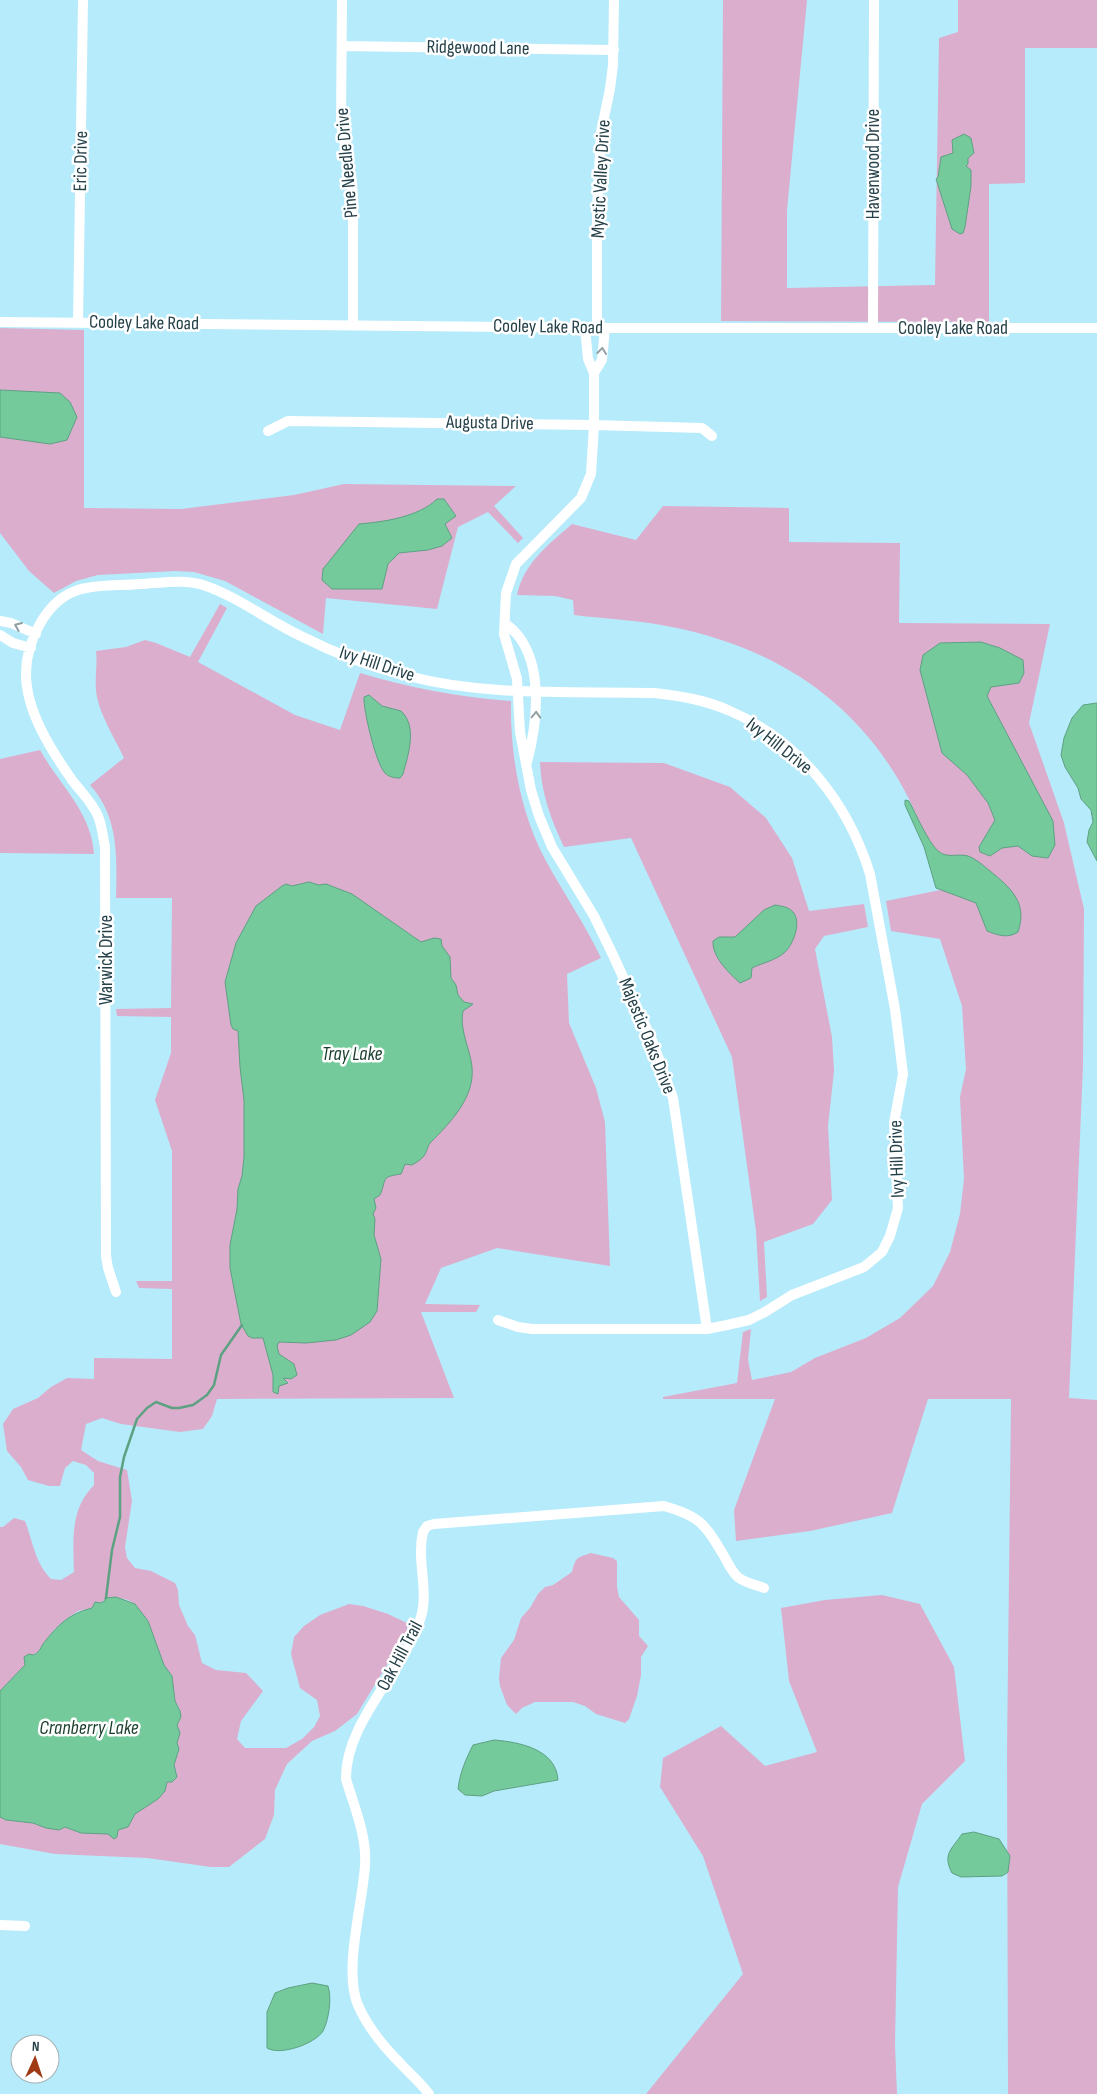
<svg xmlns="http://www.w3.org/2000/svg" width="1097" height="2094" font-family="'Sofia Sans Condensed',sans-serif">
<style>
.green{fill:#dcaecd}
.water{fill:#75ca9c;stroke:#5da183}
.lines{fill:none;stroke-linecap:round;stroke-linejoin:round}
.stream{stroke:#5da183;stroke-width:2.5}
.minor{stroke:#fff;stroke-width:10}
.oneway{stroke:#92a0a4}
.labels{text-anchor:middle;dominant-baseline:central;stroke-width:5;stroke-linejoin:round;paint-order:stroke}
.street-label{font-size:19px;fill:#254149;stroke:#fff}
.water-label{font-size:20px;font-style:italic;fill:#1a3f2c;stroke:#fff}
</style>
<rect width="100%" height="100%" fill="#b6ebfb"/>
<path class="green" d="M723,0H807L787,210V288L935,285L939,38L958,32V0H1097V48H1025V183L989,184V322L721,321Z
M0,328L84,330V508L181,509L294,495L344,484L516,486L494,506L523,538L518,543L488,512L458,527L437,609L326,598L323,634L225,581L194,572L175,571L98,575L76,581L54,593L29,571L0,533Z
M663,506L789,508V542L900,543L899,623L1050,624L1029,723L1064,823L1084,909L1083,1065L1069,1398L1097,1400V2094H1008L1007,1753L1011,1399H928L892,1513L810,1531L736,1541L734,1510L775,1399H663V1397L737,1383L743,1332L751,1329L748,1360L752,1380L791,1372L815,1358L866,1338L900,1318L933,1286L950,1252L960,1214L964,1179L960,1097L966,1069L962,1006L940,939L891,931L886,901L940,890C931,860 924,829 910,801C861,703 777,648 672,627C640,620 606,619 574,615L573,600L555,596L517,595C524,563 548,545 572,524L636,540Z
M220,604L227,608L198,662L295,715L340,730L360,673C409,688 459,697 511,701C510,754 520,813 546,861C564,894 585,924 601,958L567,974L569,1023L596,1088L605,1122L610,1266L497,1248L441,1268L425,1304L480,1305L476,1312H421L454,1398L217,1399L212,1416L203,1429L180,1432L121,1424L102,1418L86,1424L81,1450L98,1461L127,1470L132,1501L125,1547L127,1558L135,1568L151,1571L175,1583L178,1590L179,1605L188,1626L195,1635L202,1663L216,1670L246,1673L263,1691L241,1721L237,1739L245,1748H286L302,1739L314,1727L320,1716L317,1700L300,1688L291,1654L294,1637L304,1626L320,1615L349,1604L363,1606L388,1614L407,1623V1632L357,1714L335,1731L312,1741L287,1764L275,1790L274,1815L265,1839L229,1867H211L147,1858L55,1854L0,1844V1817L6,1820L33,1823L46,1828L65,1827L81,1833H105L117,1837L118,1830L128,1827L135,1814L158,1799L165,1791L167,1782L177,1774L174,1765L179,1750L177,1743L180,1733L177,1725L181,1717L179,1707L175,1701L172,1676L164,1665L148,1621L135,1604L128,1600L116,1597L105,1600L99,1603L96,1602L92,1608L78,1611L65,1620L53,1631L38,1652L24,1659L25,1665L0,1691V1527H3L14,1518L25,1521C33,1542 35,1563 51,1579L61,1580L74,1572C73,1540 70,1509 94,1485V1473L86,1465L73,1461L65,1468L60,1486H49L28,1480L21,1467L7,1451L3,1424L13,1409L38,1398L51,1387L67,1378L94,1379V1358L172,1359V1289L139,1288L136,1281H172V1151L155,1100L171,1053V1017L117,1016L116,1009L171,1008L172,898H116C117,857 119,817 90,785L124,758C116,741 102,718 98,701C93,684 98,667 96,651L126,647L145,640L156,643L190,657Z
M40,750C60,786 91,811 94,854L0,853V759Z
M540,762L664,763L730,787L766,818L792,858L809,911L864,904L868,927L824,936L815,949L832,1037L834,1071L828,1126L832,1200L813,1224L764,1242L767,1297L760,1301L756,1231L732,1057L631,838L564,847C551,820 541,792 540,762Z
M591,1553L613,1558L617,1561V1587L619,1597L639,1620V1636L648,1646L641,1657V1675L637,1696L629,1719L625,1723L596,1714L585,1706L573,1702H535L522,1708L516,1714L507,1705L500,1686L499,1679L501,1658L514,1640L521,1618L530,1608L538,1594L545,1587L553,1585L572,1572C576,1557 576,1558 591,1553Z
M882,1595L920,1604L954,1667L965,1761L922,1804L898,1887L895,2044L897,2094H646L743,1974L703,1856L660,1787L663,1758L721,1726L765,1766L817,1752L789,1681L781,1608L825,1600Z"/>
<path class="water" d="M964,134L971,138L974,153L968,158V164L966,166L971,170V186L965,227L963,233L960,234L952,229L936,179L938,177L941,157L953,153L952,140Z
M0,390L60,393L70,402L77,417L67,440L50,444L0,437Z
M437,499H444L456,516L445,524L452,538L442,546L428,550L399,553L388,564L382,589H332L322,580L323,569L359,524C383,522 419,517 437,499Z
M981,642L1000,648L1023,660L1024,673L1019,683L991,687L987,696L1053,821L1055,845L1048,858L1032,856L1018,846L1002,848L990,856L980,852L979,847L995,820L988,803L967,775L942,753L920,670L923,655L940,643Z
M369,695L382,706L401,711C418,727 408,755 403,774L400,778C394,778 389,777 385,773C376,764 363,709 364,697Z
M1097,703V861L1087,842L1089,830L1093,822L1091,810L1081,799L1078,788L1065,767L1061,755L1064,738L1072,718L1083,705Z
M905,800L909,801C917,816 927,840 938,851C947,859 958,853 968,856C976,859 984,866 990,871C1011,888 1028,903 1018,932C1007,939 998,935 987,931L976,903L936,888L924,847L905,805Z
M309,882L319,885L326,884L352,894L421,942L434,938L441,939L442,946L450,957L451,978L456,985L458,995L464,1002L473,1004L463,1011C459,1030 470,1048 472,1067C475,1097 451,1122 431,1142C428,1145 428,1148 426,1152C424,1158 417,1162 412,1165L405,1164L401,1174C380,1177 387,1179 380,1195L374,1199L376,1208L373,1214L375,1219L374,1235L381,1259L377,1311L370,1322L351,1335L336,1340L306,1343L279,1342L277,1346L279,1354L294,1364L297,1375L291,1379L283,1378L288,1383L279,1386L278,1394L273,1392V1375L263,1338H252L248,1336L241,1324L230,1268V1245L237,1209L238,1189L242,1176L244,1157V1100L240,1067L238,1031L233,1029L231,1025L225,982L236,943L256,906L282,886L286,884L292,886Z
M775,905C781,906 789,907 793,912C802,922 793,945 785,952C777,960 762,963 752,968L751,978L740,983C729,973 712,957 713,941L719,937H735L764,910Z
M116,1597L135,1604L148,1621L164,1665L172,1676L175,1701L180,1711L181,1717L177,1725L180,1733L177,1743L179,1749L174,1765L177,1777L172,1782H167L165,1791L158,1799L135,1814L128,1827L118,1830L117,1837L114,1839L108,1834L81,1833L65,1827L59,1830L46,1828L33,1823L6,1820L0,1817V1691L25,1665L24,1657L29,1654L33,1655C39,1653 40,1649 43,1644C58,1625 68,1614 92,1608L95,1602L100,1603L105,1601V1598Z
M494,1740C519,1742 556,1749 558,1780L494,1791L482,1796L465,1795L458,1789C460,1772 466,1759 473,1745Z
M974,1832L999,1839L1010,1856L1008,1872L1002,1876L961,1877L952,1873C942,1854 952,1849 962,1834Z
M312,1983L328,1986C332,1998 329,2019 323,2031C315,2044 280,2056 267,2048V2012L275,1993L288,1988Z"/>
<g class="lines">
<path class="stream" d="M106,1598L112,1550L120,1517V1477L124,1457L137,1419L147,1408L156,1402L172,1408H179L193,1405L207,1395L214,1385L221,1355L242,1325"/>
<path class="minor" d="M342,0L341,125L352,181L353,201V325
M342,46L614,50
M0,322L605,328H1097
M78,323L83,0
M585,328L588,359L594,373V425L591,474L581,498L516,564L506,593L504,634L517,679L520,732L531,790L539,816L552,847L594,916L612,953L652,1040L673,1098L707,1329
M597,328V209L601,132L610,89L613,65L614,0
M873,328L874,0
M594,373L602,360L605,328
M268,431L288,421L594,425L702,428L712,436
M0,621L11,623L36,634
M506,624C546,653 538,721 527,762
M0,635L13,643L31,648
M116,1292L108,1268L106,1256L105,847C103,837 102,826 98,816C92,802 81,792 72,780C51,750 26,711 26,674C26,642 46,600 78,590C98,584 120,586 140,584C161,583 184,579 203,585C237,596 270,622 303,637C336,654 372,667 408,676C489,697 572,691 655,693C680,696 706,700 730,711C800,741 848,803 870,874L895,1009L903,1074L894,1123L898,1208L890,1236L882,1252L864,1267L792,1295L765,1312L749,1320L727,1325L707,1329H532L518,1327L498,1320
M0,1925L25,1926
M429,2094C420,2082 410,2074 400,2063C384,2047 367,2026 358,2005C343,1970 363,1903 365,1865C367,1836 354,1806 346,1779C345,1723 402,1673 420,1620C430,1592 416,1561 423,1532L427,1526L434,1524L664,1506C700,1516 705,1524 724,1556C728,1563 732,1573 739,1578C746,1583 756,1585 764,1588"/>
</g>
<defs><path id="oneway-chevron" d="M-2-3.5L2.5 0L-2 3.5" fill="none" stroke-width="1.6" stroke-linecap="round" stroke-linejoin="round" transform="scale(1.25)"/></defs>
<g class="oneway">
<use href="#oneway-chevron" transform="translate(602 351) rotate(-83)"/>
<use href="#oneway-chevron" transform="translate(18 626) rotate(-157)"/>
<use href="#oneway-chevron" transform="translate(536 715) rotate(-88)"/>
</g>
<g class="labels">
<g class="street-label">
<text transform="translate(478 48) rotate(1)">Ridgewood Lane</text>
<text transform="translate(81 161) rotate(-89)">Eric Drive</text>
<text transform="translate(347 163) rotate(-95)">Pine Needle Drive</text>
<text transform="translate(873 164) rotate(-90)">Havenwood Drive</text>
<text transform="translate(601 179) rotate(-87)">Mystic Valley Drive</text>
<text transform="translate(144 323) rotate(1)">Cooley Lake Road</text>
<text transform="translate(548 327) rotate(1)">Cooley Lake Road</text>
<text x="953" y="328">Cooley Lake Road</text>
<text transform="translate(490 423) rotate(1)">Augusta Drive</text>
<text transform="translate(377 664) rotate(18)">Ivy Hill Drive</text>
<text transform="translate(779 746) rotate(38)">Ivy Hill Drive</text>
<text transform="translate(106 960) rotate(-90)">Warwick Drive</text>
<text transform="translate(647 1036) rotate(68)">Majestic Oaks Drive</text>
<text transform="translate(897 1159) rotate(-92)">Ivy Hill Drive</text>
<text transform="translate(400 1656) rotate(-62)">Oak Hill Trail</text>
</g>
<g class="water-label">
<text x="352" y="1054">Tray Lake</text>
<text x="89" y="1728">Cranberry Lake</text>
</g>
</g>
<g transform="translate(35 2059) rotate(3)"><circle r="24" fill="#ffffff" stroke="#a8b3b6"/>
<path d="M0-4L9 19L0 12L-9 19Z" fill="#a03a14"/>
<text y="-8" font-size="14" font-weight="bold" text-anchor="middle" fill="#254149">N</text>
</g>
</svg>
